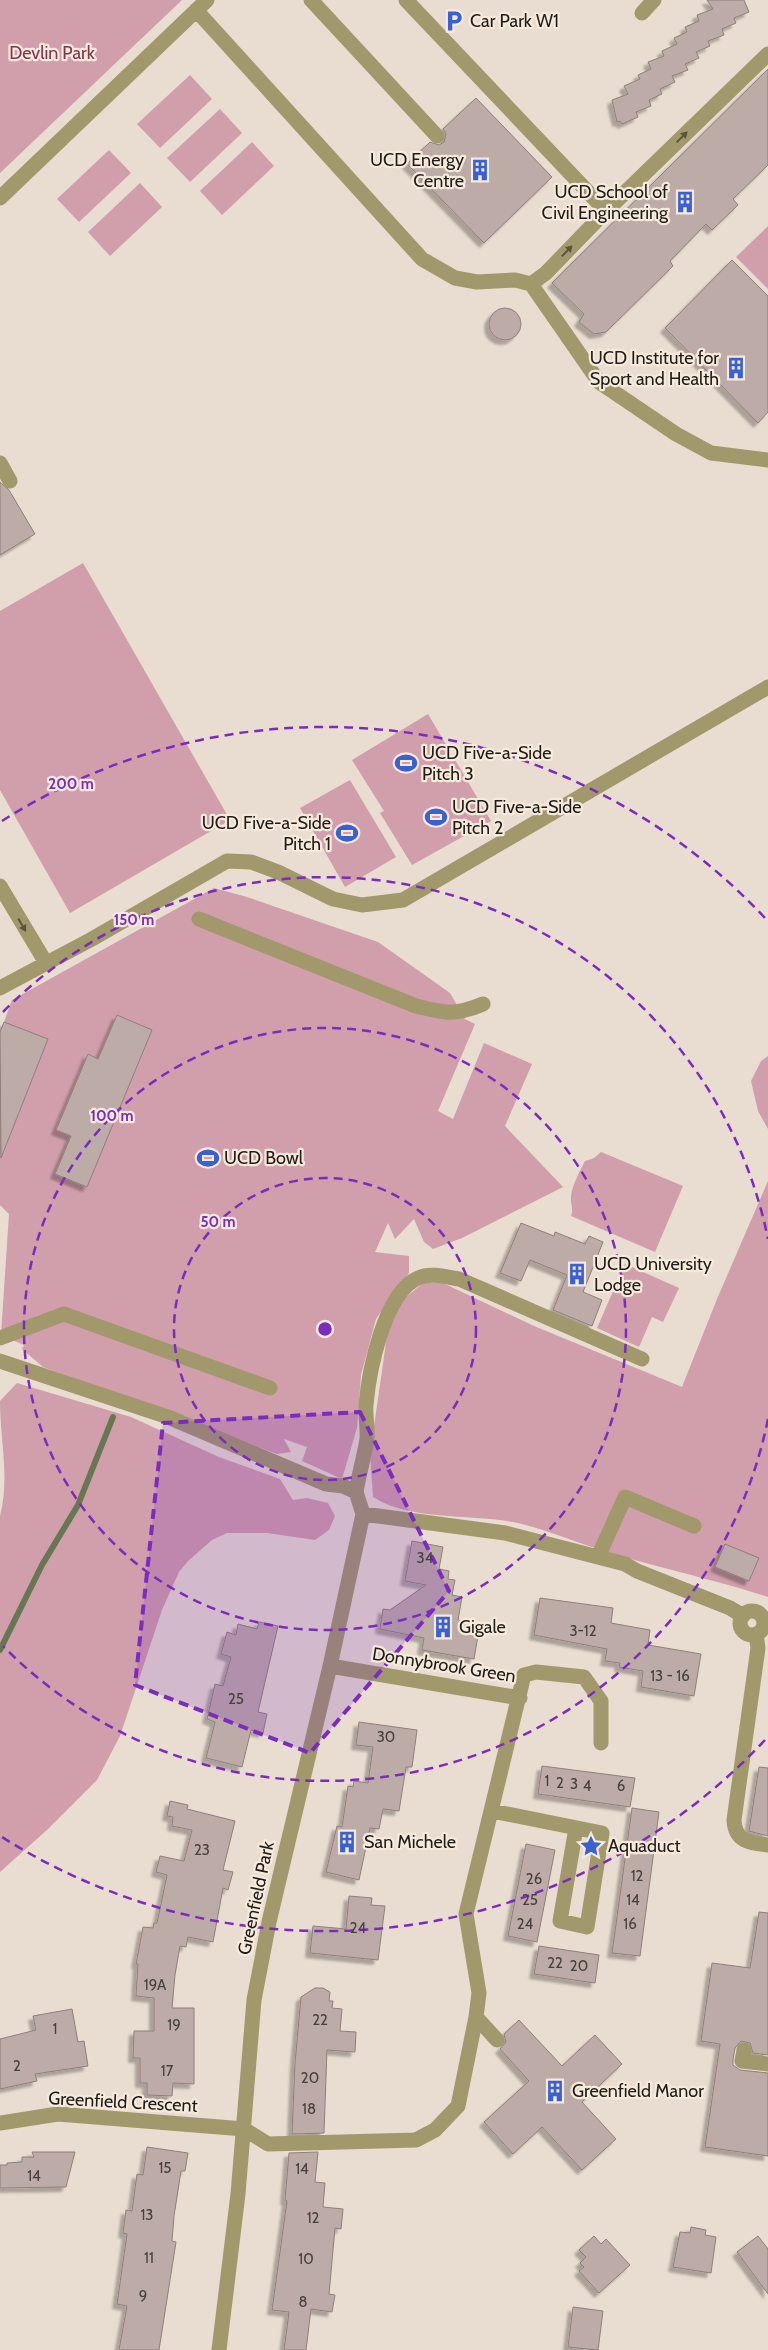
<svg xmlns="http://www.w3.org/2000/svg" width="768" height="2350" font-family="Cabin,sans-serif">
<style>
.green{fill:#d19eab}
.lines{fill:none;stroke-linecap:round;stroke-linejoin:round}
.stream{stroke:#677752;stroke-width:6}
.building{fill:#bdaba7;stroke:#8f7f7b;filter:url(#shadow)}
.minor{stroke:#a1986c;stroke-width:15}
.oneway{fill:#5a543e}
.marked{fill:#7b2cbf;fill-opacity:0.2;stroke:#7b2cbf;stroke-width:4;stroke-dasharray:10 6;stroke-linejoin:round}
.ring{fill:none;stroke:#7b2cbf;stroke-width:2.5;stroke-dasharray:9 6}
.labels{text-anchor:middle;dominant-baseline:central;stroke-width:4.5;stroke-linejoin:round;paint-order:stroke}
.number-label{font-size:15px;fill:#47403c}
.poi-label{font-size:18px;fill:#201c18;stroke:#f6eadd;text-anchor:start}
.park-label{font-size:18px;fill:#80354e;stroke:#f6eadd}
.street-label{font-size:18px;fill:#201c18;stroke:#f6eadd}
.centre{fill:#7b2cbf;stroke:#f6eadd;stroke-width:2.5}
.ring-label{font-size:15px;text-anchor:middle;font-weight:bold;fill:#7b2cbf;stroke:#f6eadd;stroke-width:4.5;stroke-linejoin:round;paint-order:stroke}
</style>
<defs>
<filter id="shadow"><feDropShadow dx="-4.5" dy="4.5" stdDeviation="1" flood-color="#0004"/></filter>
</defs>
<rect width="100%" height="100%" fill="#e9dcd0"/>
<path class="green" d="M0,0H182L0,173Z
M190,75L212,99L160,148L137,124Z
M220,109L242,133L190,182L167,158Z
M252,142L274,166L222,215L200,191Z
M109,150L131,173L79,222L57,199Z
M140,183L162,207L110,256L88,232Z
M768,226V289L736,257Z
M83,563L230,820L70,913L0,790V611Z
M428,714L491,821L412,865L380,813L384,811L352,760Z
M350,780L396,857L345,887L300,808Z
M214,888L247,897L378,942L450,993L465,1019L475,1024L438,1111L453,1119L484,1043L532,1064L505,1126L563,1187L462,1238L433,1249L424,1242L414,1219L395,1239L388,1223L375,1252L409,1256V1273L376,1319L361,1375L357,1428L342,1479L302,1461L307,1447L284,1439L291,1452L277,1454L43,1367L22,1349L24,1345L1,1335L9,1214L0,1205V1033L12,1000Z
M768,1056V1129L758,1111L751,1081L761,1061Z
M601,1152L683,1186L655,1252L571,1216C574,1209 570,1203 571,1196C573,1183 579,1173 585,1161L594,1158Z
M768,1181V1597C716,1580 663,1569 611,1553C579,1544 546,1529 513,1522C470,1514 410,1521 373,1497L370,1454L388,1329L399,1303L423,1283H443L534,1326L682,1387L717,1299Z
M625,1264L679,1288L663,1322L652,1317L639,1347L597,1328Z
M17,1383L131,1417L219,1457L280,1479L293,1500L307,1498L328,1503L335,1516L329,1530L315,1540L267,1533H227L212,1540L188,1561L179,1572L162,1610L120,1736L97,1780L48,1829L0,1872V1516C10,1478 0,1440 0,1401Z"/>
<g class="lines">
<path class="stream" d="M0,1650L42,1565L78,1505L113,1417"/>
</g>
<path class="building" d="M707,0H744L749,12L734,18L736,23L722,29L724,35L708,41L710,46L696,52L699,58L685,64L688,70L672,76L675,82L660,89L662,94L649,100L651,106L636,112L638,117L622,124L620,121L617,122L612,100L628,94L624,86L640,79L638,75L651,69L648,62L664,56L662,51L677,44L674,38L687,32L685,27L699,21L697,15L713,9Z
M768,69V165L733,199L738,205L712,230L706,224L670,261L673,266L606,332L594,334L579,322L584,314L552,283Z
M476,98L552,177L484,243L407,164L430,142L439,145L444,142L446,134L443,129Z
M732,260L768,296V412L758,423L665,328Z
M489 324a16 16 0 1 1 32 0a16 16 0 1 1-32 0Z
M0,482L9,490L35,534L0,555Z
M117,1015L152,1030L87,1187L55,1174L71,1136L56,1130L88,1054L98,1059Z
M4,1022L48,1039L1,1158L0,1032Z
M521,1223L554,1236L555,1232L585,1244L589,1236L603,1242L583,1292L602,1300L592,1326L553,1310L567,1275L530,1260L521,1281L500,1273Z
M412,1541L443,1547L439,1569L449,1571L448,1579L455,1580L452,1595L462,1597L458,1620L471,1622L470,1629L479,1630L474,1659L422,1650L424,1638L380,1629L383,1609L390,1610L426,1585L405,1581Z
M725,1544L759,1558L749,1581L715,1567Z
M540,1598L613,1608L611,1623L650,1630L648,1645L701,1654L694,1696L641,1687L643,1671L619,1667L620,1663L605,1661L607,1649L534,1635Z
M259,1622L278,1626L258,1712L267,1714L263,1733L251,1730L242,1767L206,1758L215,1722L207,1719L215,1684L223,1686L231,1657L221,1654L227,1632L236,1635L238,1624L257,1629Z
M359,1722L417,1730L412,1767H406L399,1811L383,1809L379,1829L370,1828L359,1880L326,1872L337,1826L342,1827L348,1786L353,1787L354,1781L368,1783L373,1747L356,1745Z
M542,1766L635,1778L630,1807L538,1794Z
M759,1767L768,1768V1836L749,1831Z
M170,1801L188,1805L187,1809L235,1821L223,1870L233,1872L228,1890L223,1888L213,1942L188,1937L186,1947L180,1946L175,1975L172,2008H194V2084L173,2083L172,2096L147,2095V2083H140V2058H133L134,2031H154V1998L136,1996L138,1964H136L143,1927L153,1928L154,1923H157L167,1875L156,1872L160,1856L184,1861L192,1830L172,1826L173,1817L167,1816Z
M632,1808L659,1812L640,1956L612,1953Z
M526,1844L555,1850L537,1942L508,1936Z
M349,1896L372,1898L371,1905L385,1906L378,1960L310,1953L313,1926L346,1929Z
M759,1912L768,1913V2055L753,2053L750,2043L741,2041L735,2048L733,2060V2065L740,2070L768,2073V2156L705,2147L720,2044L701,2041L712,1963L750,1968Z
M539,1946L599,1955L595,1983L534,1974Z
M315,1988H323L330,1992L329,2001H333L332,2008L342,2009L340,2031L356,2032L355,2052L327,2050L324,2133L292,2134L295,2063L301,1997Z
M72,2009L78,2042L84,2041L88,2066L35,2074L37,2081L0,2089V2039L36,2030L33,2016Z
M519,2020L562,2066L595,2035L622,2064L582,2102L616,2139L582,2170L542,2127L513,2154L484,2122L529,2081L500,2049L506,2042L504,2034Z
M147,2147L188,2153L185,2171H181L174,2216L172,2241L176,2242L159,2350H119L127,2306L117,2304L127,2234L123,2233L126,2210L132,2211L137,2174L143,2175Z
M32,2152H75L66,2187L0,2188V2165H7V2163L22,2162V2157H34Z
M318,2152L315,2182L325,2183L323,2207L343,2209L341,2229L335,2228L329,2294L335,2295L332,2312L311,2309L306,2350H284L289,2312L272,2310L287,2201L285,2200L289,2153Z
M691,2227L706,2230L705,2235L716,2237L711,2273L673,2267L680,2232L690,2233Z
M594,2236L601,2244L606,2239L630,2265L599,2293L579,2271L584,2267L580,2263L586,2257L579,2250Z
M758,2236L768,2249V2294L737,2252Z
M573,2307L603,2311L598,2350L568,2347Z"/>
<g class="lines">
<path class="minor" d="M311,0L437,136
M406,0L606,211
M196,10L422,259L455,278L477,282L515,280L531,284L599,382L676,434L711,453L768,460
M642,13L654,0
M0,198L207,0
M531,284L546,273L606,211L768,54
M0,463L10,481
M0,886L46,963
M199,919L416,1006C444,1013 455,1016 483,1004
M0,988L92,939L227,861L251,862L278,872L333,899L362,905L403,900L768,687
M0,1338L64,1314L270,1388
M0,1361L168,1417L326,1484L343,1486L356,1492L363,1514L330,1666L269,1922L254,2000L238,2194L219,2350
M356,1492C359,1474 364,1457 367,1439C368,1428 365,1416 366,1405C369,1371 384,1293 418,1278C431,1272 446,1277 459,1279L642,1359
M363,1514L505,1533L625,1564L637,1571L730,1608L743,1616
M598,1557L625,1497L694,1526
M740 1623a12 12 0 1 1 24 0a12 12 0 1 1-24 0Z
M756,1634L758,1648L734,1820C735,1842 750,1843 768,1845
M330,1666L520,1698
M492,1811L602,1833L587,1927L560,1921L576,1828
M476,2017L497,2040
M744,2050L742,2061L768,2064
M0,2123L58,2114L244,2129L268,2144L416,2140L435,2130L458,2106L476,2017L479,1993L466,1914L524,1675L536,1672L584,1677L601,1701V1743"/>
</g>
<defs><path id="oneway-solid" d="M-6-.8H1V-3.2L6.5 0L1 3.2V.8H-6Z" transform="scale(1.25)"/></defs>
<g class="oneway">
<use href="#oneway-solid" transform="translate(682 137) rotate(-44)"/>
<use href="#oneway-solid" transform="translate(567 251) rotate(-46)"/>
<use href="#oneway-solid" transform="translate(22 925) rotate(60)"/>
</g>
<path class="marked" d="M360,1412L449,1591L310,1753L135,1685L163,1423Z"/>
<g class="ring">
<circle cx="325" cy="1329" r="151"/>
<circle cx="325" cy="1329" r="301"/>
<path d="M768 1419A452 452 0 0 1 3 1646M3 1012A452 452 0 0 1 768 1239"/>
<path d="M765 1740A602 602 0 0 1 2 1837M2 821A602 602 0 0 1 765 918"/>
</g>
<defs>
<g id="parking-bare" transform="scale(1.725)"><path d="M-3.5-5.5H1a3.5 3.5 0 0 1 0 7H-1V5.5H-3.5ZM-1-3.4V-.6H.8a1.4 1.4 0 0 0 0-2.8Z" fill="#3a60d1" stroke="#f6eadd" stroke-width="2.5" paint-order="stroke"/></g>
<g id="building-bare" transform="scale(1.725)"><path d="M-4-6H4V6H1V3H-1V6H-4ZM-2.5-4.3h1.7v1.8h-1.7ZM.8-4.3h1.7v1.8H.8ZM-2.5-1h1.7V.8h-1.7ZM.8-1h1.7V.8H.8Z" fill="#3a60d1" stroke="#f6eadd" stroke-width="2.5" paint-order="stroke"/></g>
<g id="stadium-bare" transform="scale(1.725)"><path d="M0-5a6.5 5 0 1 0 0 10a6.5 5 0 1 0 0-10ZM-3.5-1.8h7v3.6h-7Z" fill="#3a60d1" stroke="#f6eadd" stroke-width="2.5" paint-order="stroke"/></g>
<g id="sight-bare" transform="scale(1.725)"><path d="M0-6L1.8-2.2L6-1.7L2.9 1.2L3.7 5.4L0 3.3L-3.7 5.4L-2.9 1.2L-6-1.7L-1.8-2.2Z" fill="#3a60d1" stroke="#f6eadd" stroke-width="2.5" paint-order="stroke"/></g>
</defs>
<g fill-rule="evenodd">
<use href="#parking-bare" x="454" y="21"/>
<use href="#building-bare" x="480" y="170"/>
<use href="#building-bare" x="685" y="202"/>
<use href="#building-bare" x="736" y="368"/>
<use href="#stadium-bare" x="406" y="763"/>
<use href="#stadium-bare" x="436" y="817"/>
<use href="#stadium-bare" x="347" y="833"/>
<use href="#stadium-bare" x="208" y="1158"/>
<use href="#building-bare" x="577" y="1274"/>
<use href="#building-bare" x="443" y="1627"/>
<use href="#building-bare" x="347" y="1842"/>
<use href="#sight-bare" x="591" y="1846"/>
<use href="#building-bare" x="555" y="2091"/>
</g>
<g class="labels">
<g class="number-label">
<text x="425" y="1558">34</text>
<text x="583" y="1631">3-12</text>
<text x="670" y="1676">13 - 16</text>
<text x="236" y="1699">25</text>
<text x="386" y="1737">30</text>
<text x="547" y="1781">1</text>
<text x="560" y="1783">2</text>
<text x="574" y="1784">3</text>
<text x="587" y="1786">4</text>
<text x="621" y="1786">6</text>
<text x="202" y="1850">23</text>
<text x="637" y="1876">12</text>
<text x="534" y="1879">26</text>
<text x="530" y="1900">25</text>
<text x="633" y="1900">14</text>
<text x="525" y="1924">24</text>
<text x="630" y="1924">16</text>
<text x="358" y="1928">24</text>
<text x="555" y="1963">22</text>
<text x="579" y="1966">20</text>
<text x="155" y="1985">19A</text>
<text x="320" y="2020">22</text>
<text x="174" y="2025">19</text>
<text x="55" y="2029">1</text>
<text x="17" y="2066">2</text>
<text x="167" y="2071">17</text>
<text x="310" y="2078">20</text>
<text x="309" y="2109">18</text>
<text x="165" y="2168">15</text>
<text x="302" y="2169">14</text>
<text x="34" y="2176">14</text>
<text x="147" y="2215">13</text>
<text x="313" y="2218">12</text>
<text x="149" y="2258">11</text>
<text x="306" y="2259">10</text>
<text x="143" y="2296">9</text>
<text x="303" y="2302">8</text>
</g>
<g class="poi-label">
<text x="470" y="21">Car Park W1</text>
<text x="464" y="160" text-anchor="end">UCD Energy<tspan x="464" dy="21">Centre</tspan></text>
<text x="668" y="192" text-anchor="end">UCD School of<tspan x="668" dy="21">Civil Engineering</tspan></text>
<text x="719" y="358" text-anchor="end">UCD Institute for<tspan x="719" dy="21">Sport and Health</tspan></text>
<text x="422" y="753">UCD Five-a-Side<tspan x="422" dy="21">Pitch 3</tspan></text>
<text x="452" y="807">UCD Five-a-Side<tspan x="452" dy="21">Pitch 2</tspan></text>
<text x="331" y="823" text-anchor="end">UCD Five-a-Side<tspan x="331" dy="21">Pitch 1</tspan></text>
<text x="224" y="1158">UCD Bowl</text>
<text x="594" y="1264">UCD University<tspan x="594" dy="21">Lodge</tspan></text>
<text x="459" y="1627">Gigale</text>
<text x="364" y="1842">San Michele</text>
<text x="608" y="1846">Aquaduct</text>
<text x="572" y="2091">Greenfield Manor</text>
</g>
<g class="park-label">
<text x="52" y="53">Devlin Park</text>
</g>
<g class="street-label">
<text transform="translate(444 1665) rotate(9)">Donnybrook Green</text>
<text transform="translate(256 1898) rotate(-78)">Greenfield Park</text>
<text transform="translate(123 2102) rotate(3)">Greenfield Crescent</text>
</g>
</g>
<circle cx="325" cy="1329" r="8" class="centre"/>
<g class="ring-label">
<text x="71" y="789">200 m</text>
<text x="134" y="925">150 m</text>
<text x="112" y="1121">100 m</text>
<text x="218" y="1227">50 m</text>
</g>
</svg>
